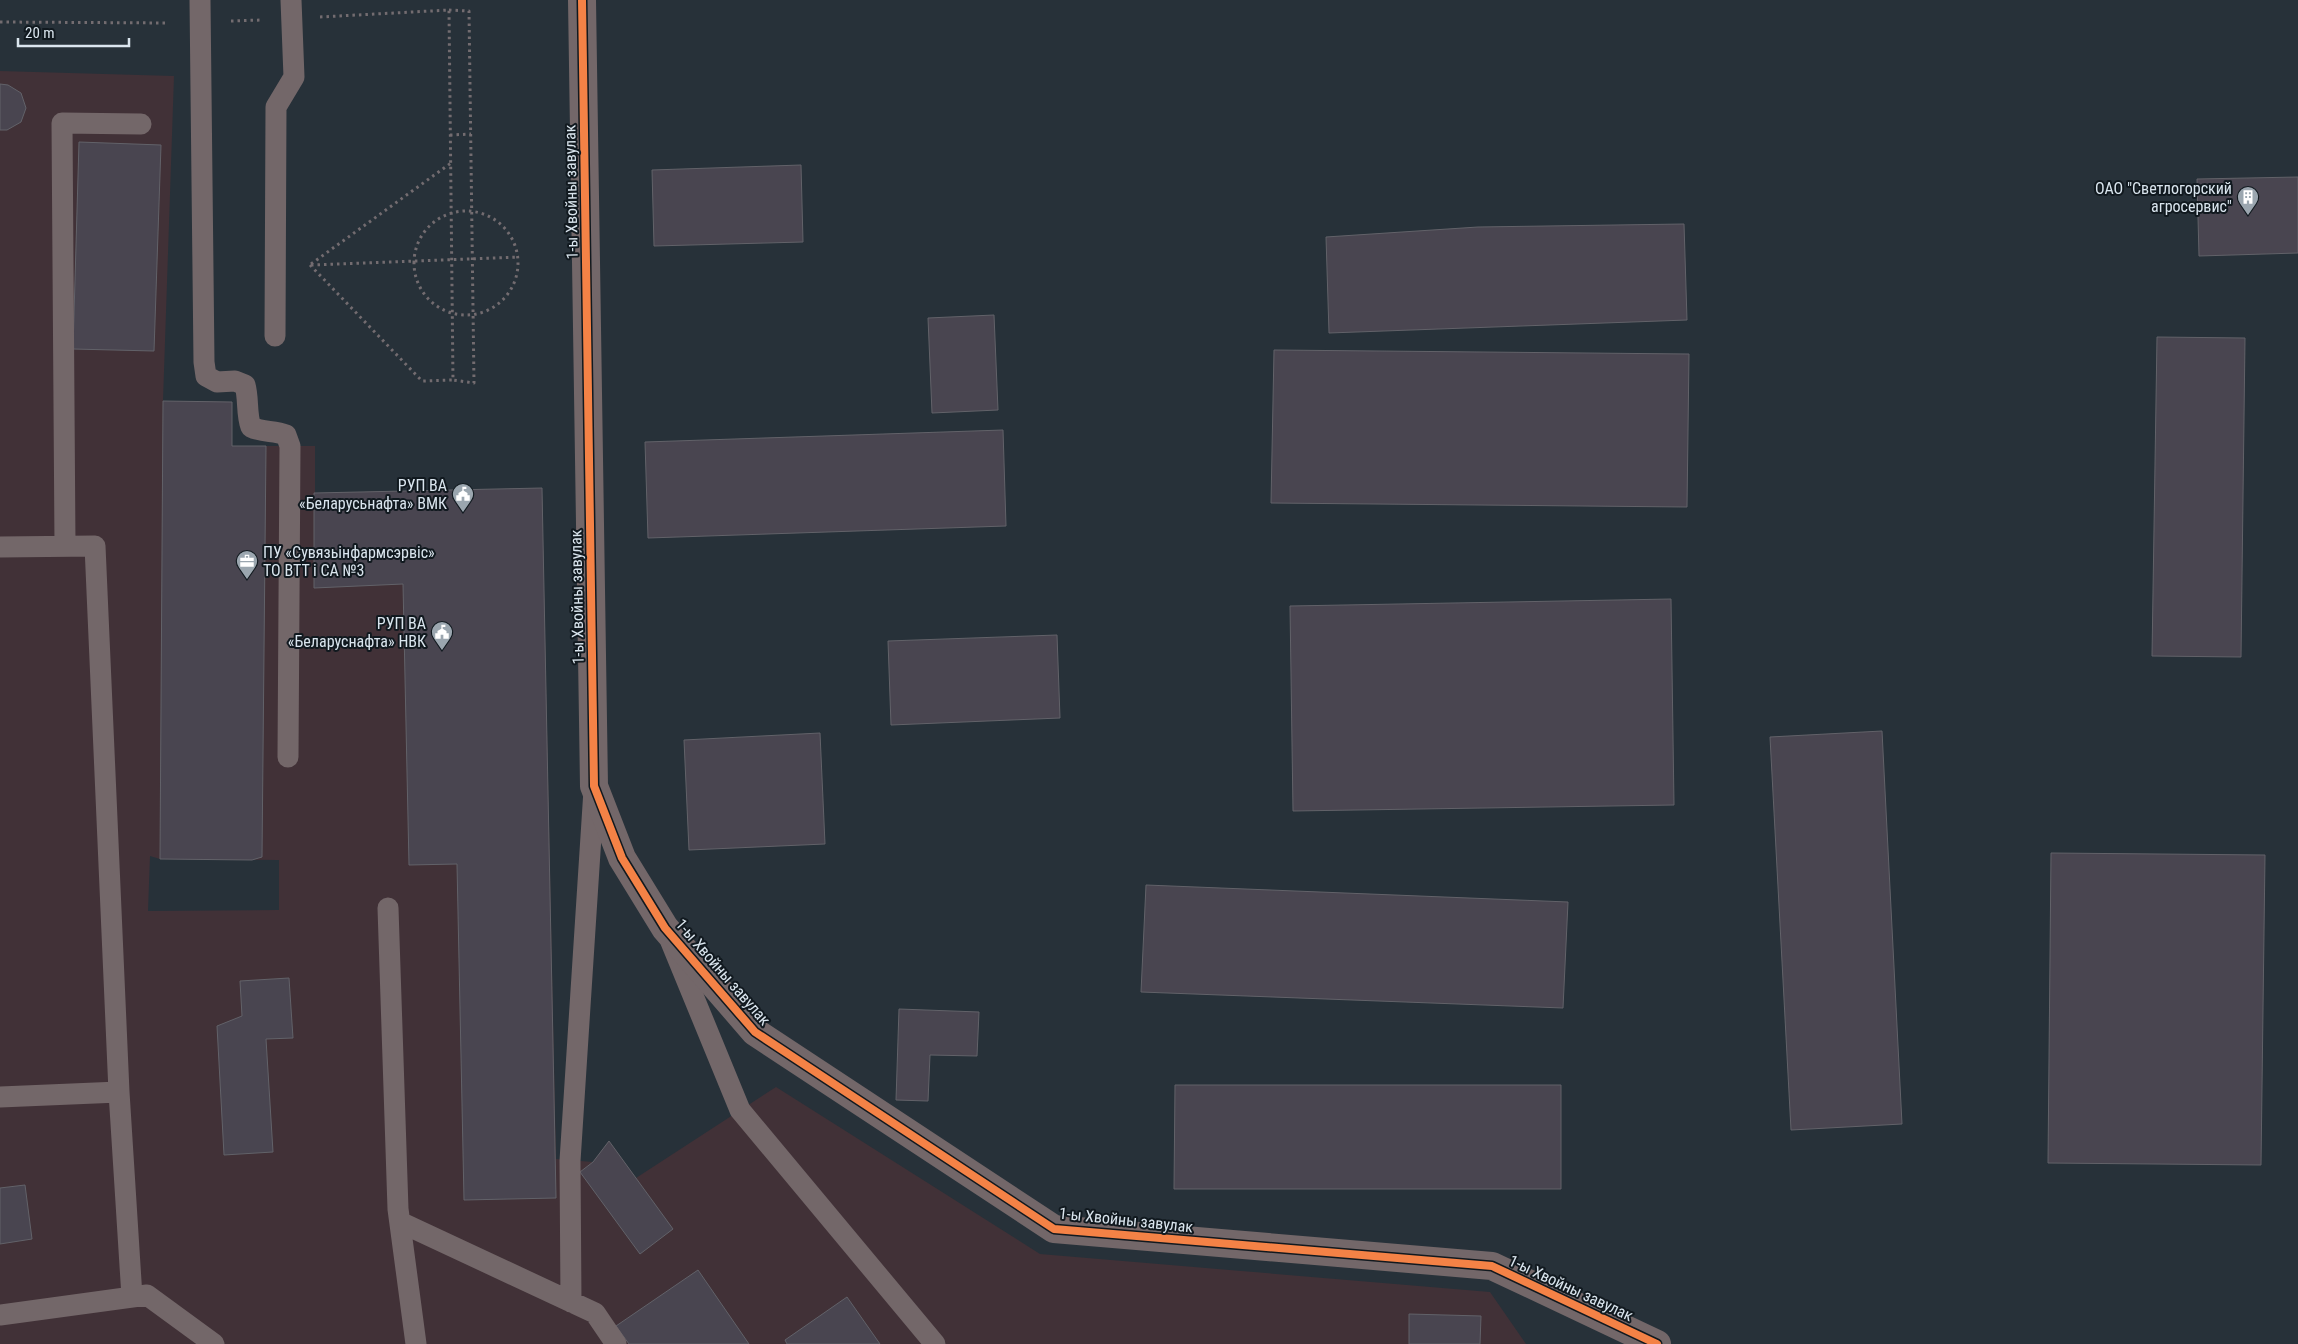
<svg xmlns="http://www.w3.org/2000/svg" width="2298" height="1344" font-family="'Roboto Condensed',sans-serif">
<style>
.industrial{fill:#413137;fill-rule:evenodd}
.building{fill:#494550;stroke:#626269}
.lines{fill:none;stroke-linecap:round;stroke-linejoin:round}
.path{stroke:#736c70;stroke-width:3;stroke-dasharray:2.5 4;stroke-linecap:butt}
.lane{stroke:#736769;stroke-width:21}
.street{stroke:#736769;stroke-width:28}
.cycleway-casing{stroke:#11191f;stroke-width:11}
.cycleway{stroke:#f48246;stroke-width:8}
.labels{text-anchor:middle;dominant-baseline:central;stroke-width:4;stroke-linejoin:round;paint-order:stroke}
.poi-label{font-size:16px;fill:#dae5ee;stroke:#11191f;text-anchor:end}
.street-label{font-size:16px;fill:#dae5ee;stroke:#11191f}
</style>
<rect width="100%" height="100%" fill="#273139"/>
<path class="industrial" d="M0,71L174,76L163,401L232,402V446H315V493L542,488L556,1159L593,1162L609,1141L636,1178L776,1087L1040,1254L1490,1292L1526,1344H0ZM150,856L160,859L279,860V910L148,911Z"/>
<path class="building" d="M0,84L8,85L21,93L26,108L21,122L7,130H0Z
M79,142L161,145L154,351L73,349Z
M801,165L803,242L654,246L652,170Z
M2298,177V253L2199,256L2197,179Z
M1684,224L1687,320L1329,333L1326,237L1478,227Z
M994,315L998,410L932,413L928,318Z
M2157,337L2245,338L2241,657L2152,656Z
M1274,350L1689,354L1687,507L1271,503Z
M163,401L232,402V446H266L262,857L252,860L160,859Z
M1003,430L1006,526L648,538L645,442Z
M542,488L556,1198L464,1200L457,864L409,865L403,584L314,588V493Z
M1671,599L1674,805L1293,811L1290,606Z
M1057,635L1060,718L891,725L888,641Z
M1882,731L1902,1124L1791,1130L1770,737Z
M820,733L825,844L689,850L684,740Z
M2051,853L2265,855L2261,1165L2048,1163Z
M1146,885L1568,902L1563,1008L1141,992Z
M289,978L293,1038L266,1039L273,1152L224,1155L217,1026L242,1016L240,981Z
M899,1009L979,1012L977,1056L930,1055L928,1101L896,1100Z
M1175,1085H1561V1189H1174Z
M609,1141L673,1229L640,1254L580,1172L593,1162Z
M25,1185L32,1239L0,1244V1188Z
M698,1270L749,1344H629L616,1326Z
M847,1297L880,1344H787L785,1340Z
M1409,1314L1481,1316L1480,1344H1409Z"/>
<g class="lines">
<path class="path" d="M449,10L469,11L474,383L453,380
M231,21L262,20
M0,22L169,23
M450,135L471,134
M414 263a52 52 0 1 1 104 0a52 52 0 1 1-104 0Z
M311,264L451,163
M310,265L422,381L453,380L449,10L320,17
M311,265L519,257"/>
<path class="lane" d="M200,0L204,362L206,376L217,382L235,381L245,385C249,399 246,414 251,427C263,433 274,430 286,435L290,446L288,757
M275,336L276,107L294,77L291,0
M65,546L62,123L141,124
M0,547L95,546L119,1092
M388,908L398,1209L416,1344
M671,942L740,1110L935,1344
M0,1097L119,1092L132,1297
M400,1222L595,1313L616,1344
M571,1302L570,1161L594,790
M0,1315L147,1295L214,1344"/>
<path class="street" d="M582,0L594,786L622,858L665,928L755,1032L1054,1229L1492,1266L1657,1344"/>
<g class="cycleway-casing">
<path id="cycleway" d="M582,0L594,786L622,858L665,928L755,1032L1054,1229L1492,1266L1657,1344"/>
</g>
<use href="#cycleway" class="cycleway"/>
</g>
<defs>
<g id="building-pin" transform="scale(1.125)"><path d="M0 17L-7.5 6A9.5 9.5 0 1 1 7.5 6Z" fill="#9ba6af" stroke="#11191f"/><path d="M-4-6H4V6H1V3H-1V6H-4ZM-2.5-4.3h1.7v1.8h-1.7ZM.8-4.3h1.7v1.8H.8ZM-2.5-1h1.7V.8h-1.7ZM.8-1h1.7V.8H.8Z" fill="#fff"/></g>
<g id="civic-pin" transform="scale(1.125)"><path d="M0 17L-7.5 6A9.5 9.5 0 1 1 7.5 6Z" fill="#9ba6af" stroke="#11191f"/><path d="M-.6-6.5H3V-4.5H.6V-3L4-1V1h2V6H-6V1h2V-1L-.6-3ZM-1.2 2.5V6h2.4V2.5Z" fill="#fff"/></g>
<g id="office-pin" transform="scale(1.125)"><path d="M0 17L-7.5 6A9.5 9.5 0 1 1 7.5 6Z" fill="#9ba6af" stroke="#11191f"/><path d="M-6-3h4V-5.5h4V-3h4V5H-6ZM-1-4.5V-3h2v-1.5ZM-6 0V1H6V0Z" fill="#fff"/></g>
</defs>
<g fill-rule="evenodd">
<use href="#building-pin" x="2248" y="197"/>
<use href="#civic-pin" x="463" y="494"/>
<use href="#office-pin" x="247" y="561"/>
<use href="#civic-pin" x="442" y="632"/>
</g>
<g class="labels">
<g class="poi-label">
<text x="2232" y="188">ОАО "Светлогорский<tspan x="2232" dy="18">агросервис"</tspan></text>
<text x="447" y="485">РУП ВА<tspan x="447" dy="18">«Беларусьнафта» ВМК</tspan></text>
<text x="263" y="552" text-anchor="start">ПУ «Сувязьінфармсэрвіс»<tspan x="263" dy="18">ТО ВТТ і СА №3</tspan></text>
<text x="426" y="623">РУП ВА<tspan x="426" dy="18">«Беларуснафта» НВК</tspan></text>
</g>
<g class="street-label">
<text transform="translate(571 192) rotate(-91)">1-ы Хвойны завулак</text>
<text transform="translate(577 597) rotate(-91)">1-ы Хвойны завулак</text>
<text transform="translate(723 972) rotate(49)">1-ы Хвойны завулак</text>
<text transform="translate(1126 1220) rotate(6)">1-ы Хвойны завулак</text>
<text transform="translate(1571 1288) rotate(25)">1-ы Хвойны завулак</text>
</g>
</g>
<path d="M18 38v8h111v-8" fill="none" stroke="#dae5ee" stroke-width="2.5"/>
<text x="25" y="38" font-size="15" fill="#dae5ee" stroke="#11191f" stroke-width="4" paint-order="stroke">20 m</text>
</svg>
